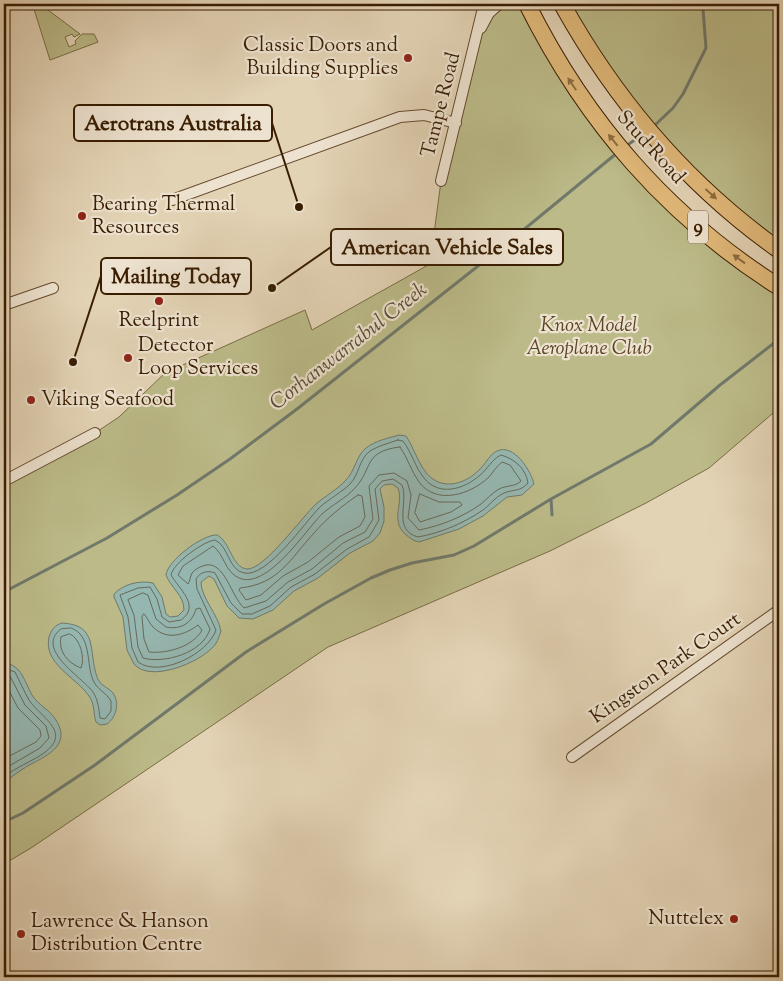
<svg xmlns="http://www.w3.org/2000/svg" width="783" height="981" font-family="'Sorts Mill Goudy',serif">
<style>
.green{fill:#bbba88;stroke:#7a6c44}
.water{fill:#95b7b1;stroke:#70796b}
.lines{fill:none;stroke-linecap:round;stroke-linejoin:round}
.shore{stroke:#676a59;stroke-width:1}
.stream{stroke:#70796b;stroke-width:3}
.minor-casing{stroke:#644a2e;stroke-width:12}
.trunk-casing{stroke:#391d01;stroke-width:18}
.minor{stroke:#ede2cf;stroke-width:10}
.trunk{stroke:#e2ba7a;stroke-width:16}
.oneway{fill:#8e6c3e}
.poi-dot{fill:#8f2418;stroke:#ede2cf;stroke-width:2}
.labels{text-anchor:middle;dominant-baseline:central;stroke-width:4.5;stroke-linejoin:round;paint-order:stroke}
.shield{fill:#ede2cf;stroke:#6f583f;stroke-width:1}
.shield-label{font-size:19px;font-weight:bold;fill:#391d01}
.poi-label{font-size:20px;fill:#391d01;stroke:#ede2cf;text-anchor:start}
.street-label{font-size:20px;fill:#391d01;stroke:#ede2cf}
.park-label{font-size:20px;font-style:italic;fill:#5a4423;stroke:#ede2cf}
.water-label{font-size:21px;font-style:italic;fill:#554b36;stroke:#ede2cf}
.leader{fill:none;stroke:#391d01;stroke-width:2}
.callout-dot{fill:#391d01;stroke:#ede2cf;stroke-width:2}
.callout{fill:#ede2cf;stroke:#391d01;stroke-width:2}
.callout-label{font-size:21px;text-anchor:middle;font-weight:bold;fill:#391d01}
</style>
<rect width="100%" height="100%" fill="#e3d3b5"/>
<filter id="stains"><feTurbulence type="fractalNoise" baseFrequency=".004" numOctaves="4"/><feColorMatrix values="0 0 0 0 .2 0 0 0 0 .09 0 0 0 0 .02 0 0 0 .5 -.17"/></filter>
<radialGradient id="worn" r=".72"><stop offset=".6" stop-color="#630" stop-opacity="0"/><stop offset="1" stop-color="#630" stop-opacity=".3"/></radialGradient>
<path class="green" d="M40,4L80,34L74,37L72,34L65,37L69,47L76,44L75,41L82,34H94L98,42L50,60L33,6Z
M499,4H527L626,157L779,287V408L709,468L646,503L550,551L328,647L31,848L4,864V480L95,433L119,417L165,373L305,310L312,330L430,264L441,181L476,38Z
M562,4H779V250L695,180Z"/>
<path class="water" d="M399,435L406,436C415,449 421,474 436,481C452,489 470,480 481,468C486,463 490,454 497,451C514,443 531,471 534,484L522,495L507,497L483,516L459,529L419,542C413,541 410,538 405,534C390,519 404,505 398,488L392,484L384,485L380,489L384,507V521L380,533L373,541L350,553L318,578L294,591L273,610L253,619L239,618L227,606L214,579L209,576L201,582C201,598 218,614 221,631C219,637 217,644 212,648C198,663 150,683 134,664L127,650L123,617L114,597V594C124,584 139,580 153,583L162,597L166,614L170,617L178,616L184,610C184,595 171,588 166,575C167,561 203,534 217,535C230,541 232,568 247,569C264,570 302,517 316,504C325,496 338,489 346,480C355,471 356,456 366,448C375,441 388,438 399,435Z
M62,623C99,625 88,651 97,677C100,686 108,687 113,693C120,703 116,718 107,724L100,725L96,722C93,713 95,704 89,696C76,677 43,664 49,637C51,630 55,625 62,623Z
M4,663C22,665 24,681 32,695C38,705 50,710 56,720C73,747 43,757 26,767C18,772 11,777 4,783Z"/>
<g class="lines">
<path class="shore" d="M398,440L403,441C412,453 415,467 424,478C439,497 464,489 479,476C487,470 492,459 501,455C515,459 526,469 528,483C520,492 514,489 504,493C495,497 490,505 483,510C464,523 441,533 418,537C392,530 409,502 402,485L393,479L382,481L375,489L379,520L369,537L347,549L315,574L291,587L270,606L252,614H242L231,603L215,573C208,570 200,572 196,579L197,589L216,630C208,654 160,678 138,662L132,648L128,617L120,595L138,588L150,587L157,599L162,617L169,622L181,620C201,606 179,589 171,575C173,563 204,541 215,540C229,546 228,570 244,573C267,578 305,522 320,507C329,499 342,492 350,484C359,475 359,459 370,451C378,446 389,443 398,440Z
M400,447C408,458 411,471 419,482C437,506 471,494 489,477C493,472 497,466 502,462L510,465L521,481C515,487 507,485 499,489C492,493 487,499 481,504C463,517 440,526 419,530L408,518L411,495L407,481L394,473L379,475L369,486L373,519L365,532L343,543L312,569L288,582L266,601L244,608C231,596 225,562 206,565C201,566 195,569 192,573C190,577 190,581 188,584L178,575L183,566L213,546C224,554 225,572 239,578C267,590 305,531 322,514C332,505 346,498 355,488C373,469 363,451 400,447Z
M420,494L439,502H460L462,505L451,512L420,522L415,513Z
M358,495L362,496L365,517L360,526L339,537L308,562L283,576L261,595L246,600L239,590L240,588C279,584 290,559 314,533C327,518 342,506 358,495Z
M143,593L148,595L156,619L166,627C181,630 192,623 196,609L200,608L210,629C203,653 164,664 143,658L138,647L134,615L128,600Z
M144,614C148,618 149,623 153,627C167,641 185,635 198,625L202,630C193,647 166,654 149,652L144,639L142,617Z
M71,628C92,635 86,664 93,680C97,690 106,692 111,701V711L105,719L100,718C99,709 98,700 93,692C82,677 34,649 61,629Z
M70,634C81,639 85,659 81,668C68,663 58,652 61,637Z
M4,668L15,672C20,682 24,691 29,700C40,717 73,732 44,753C31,762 16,767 4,777
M4,674L10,676L25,705L46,726L49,738L40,748L4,769
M4,681L18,708L40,730L41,736L36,742L4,759"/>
<path class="stream" d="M653,127L673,108L683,94L706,48L703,9L705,4
M626,146L646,132
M552,515L551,499L651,444L720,385L774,343L779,336
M4,592L107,538L177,495L230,459L297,409L516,236L617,153
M4,822L23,813L95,765L246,652L324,604L371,578L390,570L412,563L454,555L474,546L551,499"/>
<g class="minor-casing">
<path id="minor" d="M481,28L489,13L499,4
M441,181L484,4
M172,200L400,117L424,115L456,123
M4,305L53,288
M4,481L95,433
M572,757L779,610"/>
</g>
<g class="trunk-casing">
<path id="trunk" d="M527,4C586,122 667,216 779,287
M562,4C616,101 689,186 779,250"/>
</g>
<use href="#minor" class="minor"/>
<use href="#trunk" class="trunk"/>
</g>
<defs><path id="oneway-solid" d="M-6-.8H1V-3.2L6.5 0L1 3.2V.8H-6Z" transform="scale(1.25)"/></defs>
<g class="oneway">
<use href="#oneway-solid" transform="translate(572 84) rotate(-124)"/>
<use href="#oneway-solid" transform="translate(613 140) rotate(-129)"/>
<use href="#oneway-solid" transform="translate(711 194) rotate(42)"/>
<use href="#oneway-solid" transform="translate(739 259) rotate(-144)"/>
</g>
<g class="poi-dot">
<circle cx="408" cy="58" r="5"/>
<circle cx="82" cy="216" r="5"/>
<circle cx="159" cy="301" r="5"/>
<circle cx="128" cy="358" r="5"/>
<circle cx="31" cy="400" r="5"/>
<circle cx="734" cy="919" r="5"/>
<circle cx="21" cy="934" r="5"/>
</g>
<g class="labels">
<rect class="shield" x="688" y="210.5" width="20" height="33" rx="4"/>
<g class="shield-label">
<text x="698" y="227">9</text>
</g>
<g class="poi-label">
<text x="398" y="46" text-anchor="end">Classic Doors and<tspan x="398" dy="23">Building Supplies</tspan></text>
<text x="92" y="205">Bearing Thermal<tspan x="92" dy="23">Resources</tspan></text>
<text x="159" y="321" text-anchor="middle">Reelprint</text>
<text x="138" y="346">Detector<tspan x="138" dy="23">Loop Services</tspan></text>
<text x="41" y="400">Viking Seafood</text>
<text x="724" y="919" text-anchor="end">Nuttelex</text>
<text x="31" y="922">Lawrence &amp; Hanson<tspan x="31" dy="23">Distribution Centre</tspan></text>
</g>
<g class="street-label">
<text transform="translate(442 105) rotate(-76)">Tampe Road</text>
<text transform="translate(650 148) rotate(48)">Stud Road</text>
<text transform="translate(666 669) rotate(-35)">Kingston Park Court</text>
</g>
<g class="park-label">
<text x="589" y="326">Knox Model<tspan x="589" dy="23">Aeroplane Club</tspan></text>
</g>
<g class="water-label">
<text transform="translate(349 347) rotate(-38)">Corhanwarrabul Creek</text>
</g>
</g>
<path class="leader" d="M299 207L272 123M272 288L331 247M73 362L101 276"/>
<g class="callout-dot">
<circle cx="299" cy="207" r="5"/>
<circle cx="272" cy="288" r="5"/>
<circle cx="73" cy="362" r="5"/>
</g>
<g class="callout">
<rect x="74" y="105" width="198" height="36" rx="5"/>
<rect x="331" y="229" width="232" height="36" rx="5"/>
<rect x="101" y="258" width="150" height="36" rx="5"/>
</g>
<g class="callout-label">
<text x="173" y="130">Aerotrans Australia</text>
<text x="447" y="254">American Vehicle Sales</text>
<text x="176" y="283">Mailing Today</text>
</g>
<rect width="783" height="981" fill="none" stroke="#e3d3b5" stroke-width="20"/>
<rect x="5" y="5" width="773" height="971" fill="none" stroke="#391d01" stroke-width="2.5"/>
<rect x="10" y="10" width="763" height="961" fill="none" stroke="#391d01"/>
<rect width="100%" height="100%" filter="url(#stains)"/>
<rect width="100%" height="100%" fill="url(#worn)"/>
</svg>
